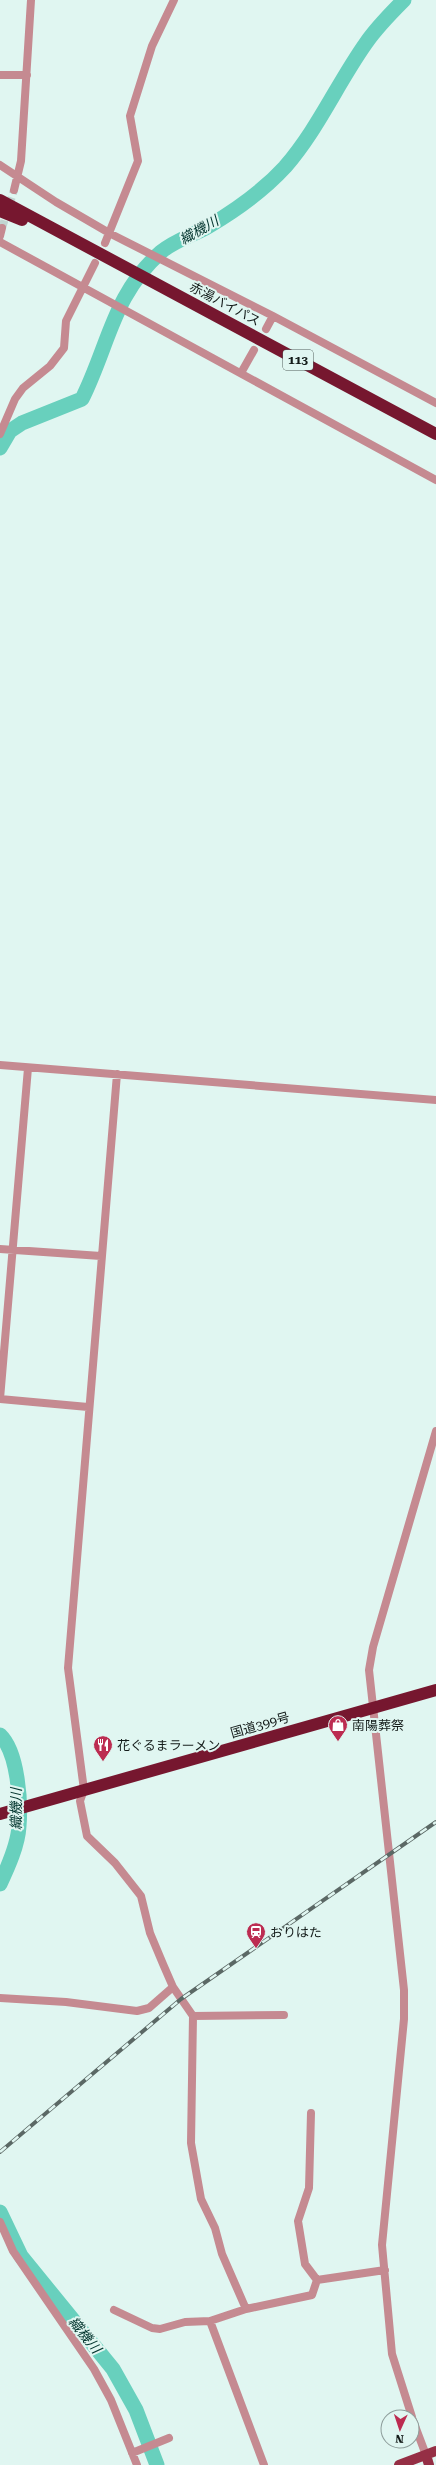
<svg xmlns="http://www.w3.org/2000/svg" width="436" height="2465" font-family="'Roboto Serif','Noto Sans JP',serif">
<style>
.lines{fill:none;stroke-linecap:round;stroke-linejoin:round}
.river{stroke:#68d0bd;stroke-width:15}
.minor-tunnel{stroke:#c1d5d1;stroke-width:8;stroke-dasharray:8 4;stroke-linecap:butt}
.minor{stroke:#c58a91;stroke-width:8}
.major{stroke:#952f45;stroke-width:10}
.highway{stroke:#76172f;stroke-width:12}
.rail-casing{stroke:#5b6865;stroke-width:4}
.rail{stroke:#e0f6f1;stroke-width:2.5;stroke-dasharray:8;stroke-linecap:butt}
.labels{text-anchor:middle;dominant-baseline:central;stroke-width:4;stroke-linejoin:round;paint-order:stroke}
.shield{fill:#e0f6f1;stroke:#505d5a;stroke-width:1}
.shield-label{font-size:12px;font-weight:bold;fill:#131b19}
.street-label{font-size:13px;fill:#131b19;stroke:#e0f6f1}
.poi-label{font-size:13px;fill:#131b19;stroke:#e0f6f1;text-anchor:start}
.water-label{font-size:14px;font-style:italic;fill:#00332c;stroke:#e0f6f1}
</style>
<rect width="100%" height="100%" fill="#e0f6f1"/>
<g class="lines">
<path class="river" d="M0,448L10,431L22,423L82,399C109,345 113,294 161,252C175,240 194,235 209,226C236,210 264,190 285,167C318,129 337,84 366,43C377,27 390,14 404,0
M0,1735C18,1752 21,1802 19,1826C18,1845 8,1867 0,1884
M0,2212L21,2256L113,2369L136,2410L157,2465"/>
<path class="minor-tunnel" d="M2,228L14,190"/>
<path class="minor" d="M0,75H27
M0,165L56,202L111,234L273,316L436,403
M14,190L21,161L31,0
M0,236L2,228
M0,242L436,480
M105,243L138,161L130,116L152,46L174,0
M266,329L273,316
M241,373L254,350
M0,434L15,399L23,388L50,366L64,348L66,321L95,263
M0,1065L436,1100
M117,1074L68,1668L84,1790L80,1801L87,1836L115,1863L141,1896L150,1933L163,1964L173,1987L193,2016L191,2143L201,2199L215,2228L222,2254L246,2309
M0,1249L101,1256
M0,1399L28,1068
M0,1399L88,1407
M0,1998L66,2002L137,2011L149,2008L173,1987
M193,2016L284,2015
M311,2113L309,2188L298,2221L305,2264L317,2280
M0,2222L13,2251L94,2369L111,2400L137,2465
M114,2310L152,2328L160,2329L185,2322L210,2321L246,2309L312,2295L317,2280L385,2270
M210,2321L264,2465
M412,2417L392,2354L382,2245L404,2019V1990L369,1670L373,1647L436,1431
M412,2418L426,2455
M132,2453L169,2438"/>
<path class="major" d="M426,2455L429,2465
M399,2465L436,2451"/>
<path class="highway" d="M0,200L436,434
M0,211L22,220
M0,1814L436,1690"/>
<g class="rail-casing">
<path id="rail" d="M0,2152L181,1999L436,1822"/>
</g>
<use href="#rail" class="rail"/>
</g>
<defs>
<g id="shop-pin" transform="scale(1)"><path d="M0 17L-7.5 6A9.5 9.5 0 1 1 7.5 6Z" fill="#bc2c51" stroke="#e0f6f1"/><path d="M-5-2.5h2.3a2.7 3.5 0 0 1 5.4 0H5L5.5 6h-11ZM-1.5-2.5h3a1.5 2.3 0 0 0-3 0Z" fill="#fff"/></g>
<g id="restaurant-pin" transform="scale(1)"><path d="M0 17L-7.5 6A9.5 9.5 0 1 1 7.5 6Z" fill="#bc2c51" stroke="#e0f6f1"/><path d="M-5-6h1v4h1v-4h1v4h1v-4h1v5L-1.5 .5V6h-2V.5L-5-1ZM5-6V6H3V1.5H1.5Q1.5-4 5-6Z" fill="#fff"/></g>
<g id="station-pin" transform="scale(1)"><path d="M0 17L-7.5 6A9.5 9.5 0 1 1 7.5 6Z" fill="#bc2c51" stroke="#e0f6f1"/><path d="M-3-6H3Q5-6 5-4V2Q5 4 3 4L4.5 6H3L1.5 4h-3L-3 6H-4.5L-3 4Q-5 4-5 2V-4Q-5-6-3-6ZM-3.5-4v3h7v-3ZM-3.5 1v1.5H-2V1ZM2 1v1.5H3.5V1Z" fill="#fff"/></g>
</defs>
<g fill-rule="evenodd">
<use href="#shop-pin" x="338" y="1725"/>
<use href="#restaurant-pin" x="103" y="1745"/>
<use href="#station-pin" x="256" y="1932"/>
</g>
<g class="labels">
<rect class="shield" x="283" y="350" width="30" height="20" rx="3"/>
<g class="shield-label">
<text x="298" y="360">113</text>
</g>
<g class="street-label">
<text transform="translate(225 304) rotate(28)">赤湯バイパス</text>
<text transform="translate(260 1725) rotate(-16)">国道399号</text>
</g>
<g class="poi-label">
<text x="352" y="1725">南陽葬祭</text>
<text x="117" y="1745">花ぐるまラーメン</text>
<text x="270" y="1932">おりはた</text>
</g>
<g class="water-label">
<text transform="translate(199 230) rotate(-30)">織機川</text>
<text transform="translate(16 1809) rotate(-90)">織機川</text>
<text transform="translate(85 2335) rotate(51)">織機川</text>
</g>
</g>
<g transform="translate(400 2429) rotate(183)"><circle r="19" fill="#e0f6f1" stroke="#8e9e9b"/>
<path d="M0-3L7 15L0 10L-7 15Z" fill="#bc2c51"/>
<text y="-6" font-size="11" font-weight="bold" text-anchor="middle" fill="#131b19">N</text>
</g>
</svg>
